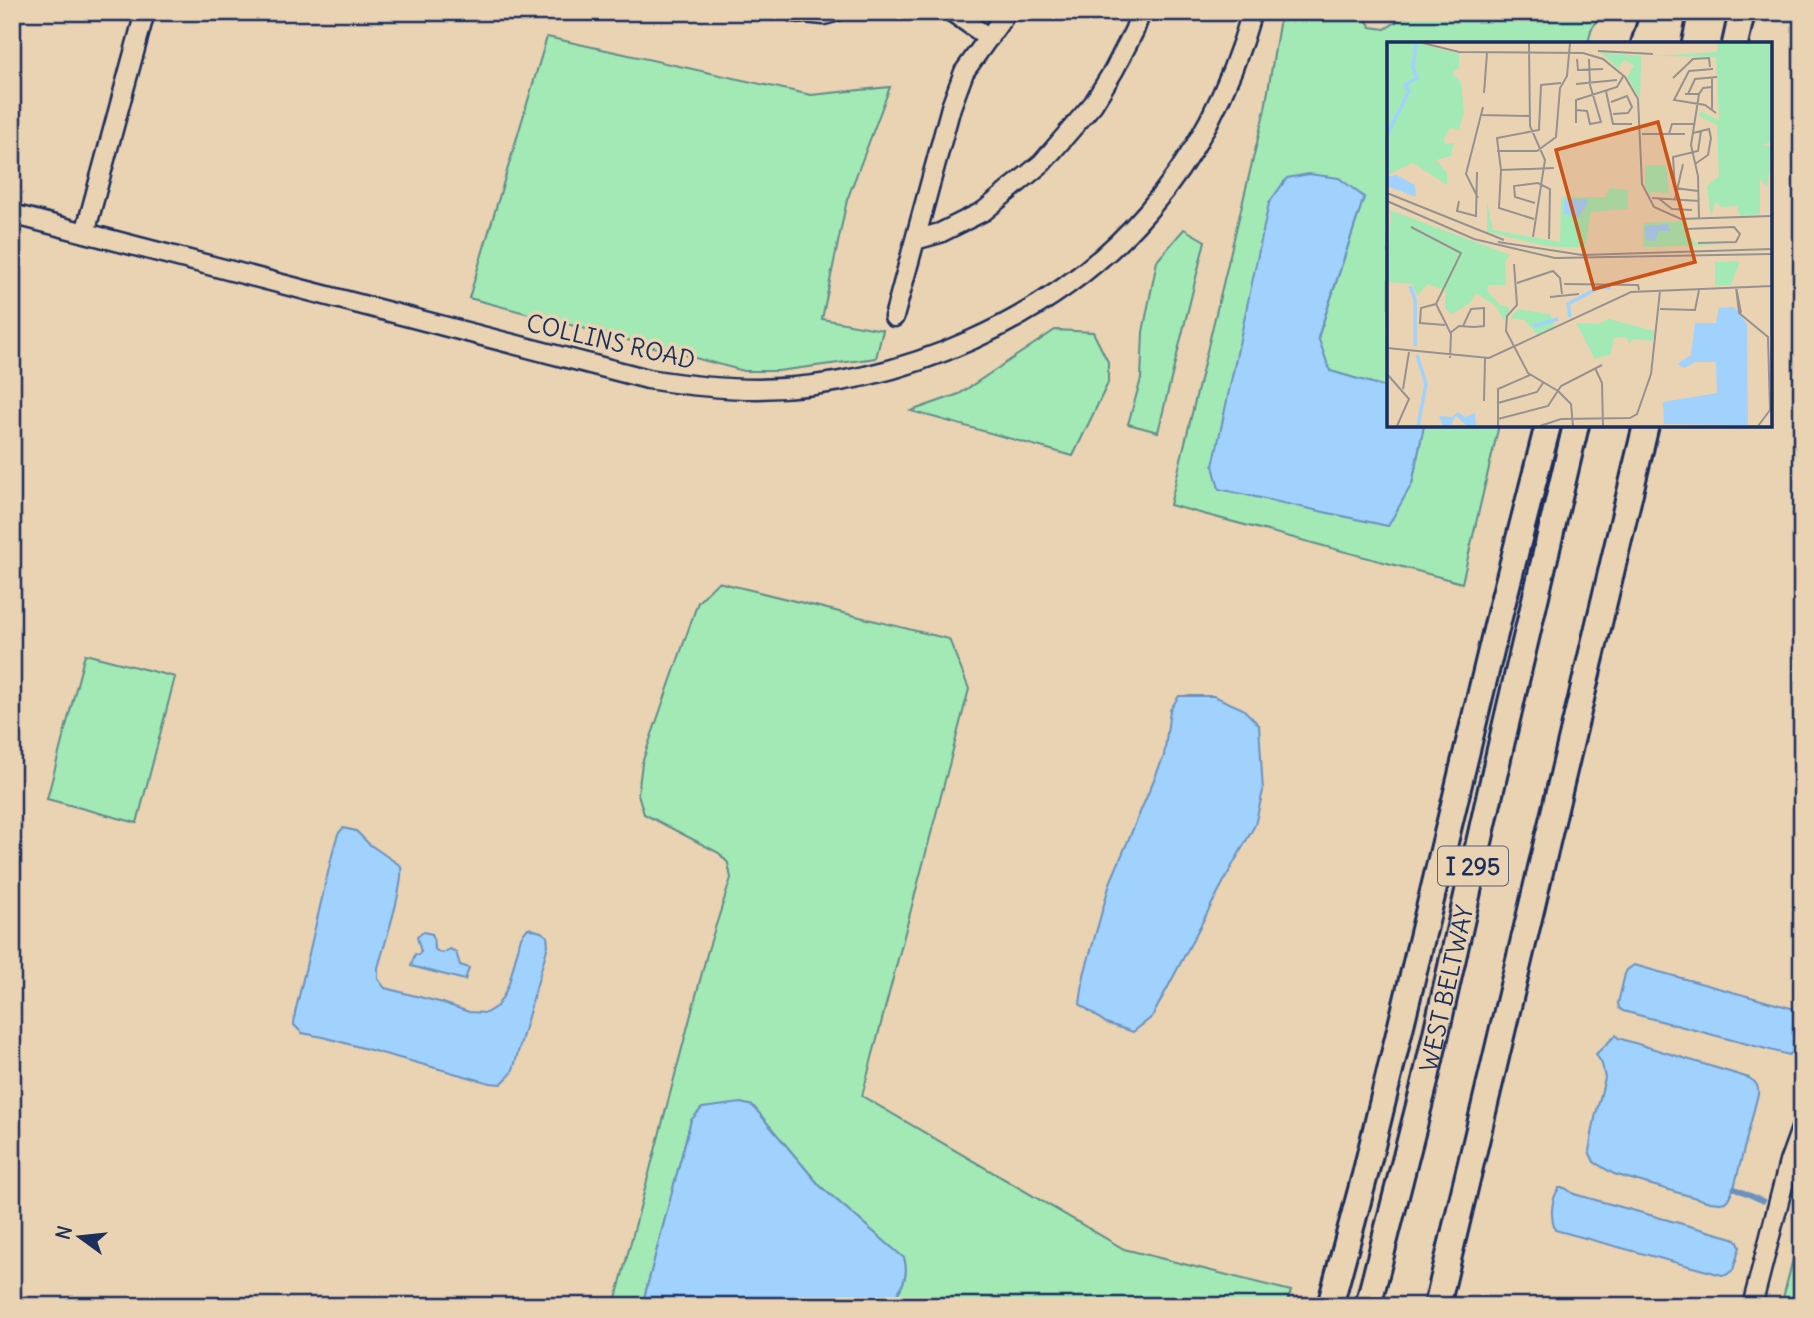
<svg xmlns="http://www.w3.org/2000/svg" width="1814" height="1318" font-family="Delius,sans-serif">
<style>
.green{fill:#a3e9b5;stroke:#5f8c8a;stroke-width:2}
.water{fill:#a0d2fd;stroke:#6b91bd;stroke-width:2}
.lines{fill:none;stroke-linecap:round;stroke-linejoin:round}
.stream{stroke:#6b91bd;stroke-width:5}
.minor-casing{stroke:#1b2f5e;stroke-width:23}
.highway-casing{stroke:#1b2f5e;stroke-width:30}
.minor{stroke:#e9d3b2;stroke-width:18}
.highway{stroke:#e9d3b2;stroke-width:24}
.labels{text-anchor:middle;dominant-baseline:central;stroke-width:7;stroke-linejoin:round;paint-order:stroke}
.shield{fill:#e9d3b2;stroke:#596077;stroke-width:2}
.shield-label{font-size:23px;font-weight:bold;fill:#1b2f5e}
.street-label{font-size:24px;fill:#1b2f5e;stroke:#e9d3b2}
.inset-river{fill:none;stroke:#a0d2fd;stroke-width:3.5}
.inset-road{fill:none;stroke:#979190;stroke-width:2}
.view{fill:#c95318;fill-opacity:0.15;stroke:#c95318;stroke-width:3.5}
.inset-edge{fill:none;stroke:#1b2f5e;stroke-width:3.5}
</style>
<rect width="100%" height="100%" fill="#e9d3b2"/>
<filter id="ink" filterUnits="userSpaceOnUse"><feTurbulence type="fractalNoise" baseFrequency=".0143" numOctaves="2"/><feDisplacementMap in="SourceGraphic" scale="14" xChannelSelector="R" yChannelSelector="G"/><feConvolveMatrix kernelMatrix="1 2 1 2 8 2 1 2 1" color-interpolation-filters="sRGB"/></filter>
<g filter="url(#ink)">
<path class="green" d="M1281,12H1361L1371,27L1385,29L1396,22L1401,12H1602L1591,30L1588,44H1389V388L1330,371L1318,338L1364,197L1213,466L1412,484L1424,425H1499L1462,583L1170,505L1265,109Z
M547,37L811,95L890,87L847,200L822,319L883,330L876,358L778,371H744L469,298Z
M1184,229L1205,241L1158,432L1128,424L1141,379L1143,332L1157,261Z
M1055,330L1093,332L1108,362V383L1073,456L911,411L959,394Z
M718,582L949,639L969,689L862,1096L1124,1249L1291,1291L1286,1306H890C900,1289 910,1279 904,1258L820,1186L753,1106L691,1120L642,1306H614L708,950L731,878L728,863L719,853L644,814L638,794L642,763L698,602Z
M85,654L175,677L137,823L47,799Z
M1802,1256V1306H1781L1793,1259Z"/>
<path class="water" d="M1309,174L1339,178L1364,197L1318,337L1330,371L1389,388V425H1424L1412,484L1388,526L1219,489L1213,466L1269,203L1287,178Z
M1179,696H1214L1243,709L1259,725L1263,791L1255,825L1231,868L1152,1017L1133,1032L1106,1023L1080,1004L1084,975L1110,883L1164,756L1170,710Z
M343,828L356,831L369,844L401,866C404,887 384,945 378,968V979L385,988L443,1003L469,1012L486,1013L497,1006L504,995L509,983L521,937L528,928L541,932L547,936L548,945L514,1067L511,1074L501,1084L490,1083L323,1037L302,1033L294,1025L295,1013L334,847L338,834Z
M423,932L432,934C437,943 428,950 443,953L450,949L456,952L460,965L469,968L465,980L411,966L415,954L418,955L421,952L417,937Z
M1634,965L1802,1011C1802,1026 1801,1045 1789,1055L1623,1011L1619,1008L1618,1003L1625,974L1627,970Z
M1616,1035L1618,1038L1749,1078C1756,1082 1759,1086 1758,1094L1734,1188L1728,1199L1725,1202L1720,1203L1710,1202L1614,1174L1594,1162L1589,1151L1595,1118L1605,1078L1602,1064L1596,1054Z
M741,1103L753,1106L820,1186L904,1258C910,1278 900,1289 890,1306H642L691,1120L702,1108Z
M1559,1188H1565L1574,1194L1733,1238L1737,1240L1740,1247L1733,1270L1726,1275H1722L1555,1230C1550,1216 1551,1200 1559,1188Z"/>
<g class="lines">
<path class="stream" d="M1734,1188L1763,1201
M1799,1221L1802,1223"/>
<g class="minor-casing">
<path id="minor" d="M793,12L824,15L835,12
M952,12L989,38
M12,214L648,379C685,385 721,389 758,389C900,387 1054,320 1147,212C1197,155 1231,85 1252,12
M85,233L145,12
M915,240L940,233L984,211L1042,163L1093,104L1114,70L1134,31L1141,12
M894,317L951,107L964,72L1007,12
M1752,1306L1789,1162L1802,1126"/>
</g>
<g class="highway-casing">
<g id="highway">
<path d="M1644,44L1654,12"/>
<path d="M1667,44L1674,12"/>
<path d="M1735,44L1742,12"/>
<path d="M1330,1306L1365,1175L1500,613L1548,425"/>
<path id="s1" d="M1368,1306L1425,1082L1501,745L1576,425"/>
<path d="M1437,1306L1646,425"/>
</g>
</g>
<use href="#minor" class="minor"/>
<use href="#highway" class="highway"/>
</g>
</g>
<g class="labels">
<rect class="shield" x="1438" y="846.5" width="70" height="39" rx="5"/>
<g class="shield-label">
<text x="1473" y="866">I 295</text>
</g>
<g class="street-label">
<text transform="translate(611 341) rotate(13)">COLLINS ROAD</text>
<text stroke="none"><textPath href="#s1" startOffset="327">WEST BELTWAY</textPath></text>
</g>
</g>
<g transform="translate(1387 42)">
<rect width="385" height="385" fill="#e9d3b2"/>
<path d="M0,1H31L72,12V26L65,31L74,40L77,70L72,88L63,86L57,97L58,102L67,101L64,114L49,118L60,131V143L26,121L0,133ZM330,1H385V100L374,103L385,105V111L380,145L373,137V172L353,174L350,164L334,165L329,159L324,174L320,144L332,134L330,83L312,74L313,69L332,78L329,15L268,14L330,10ZM213,10L254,14L253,57L240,35L247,24L238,18L231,26ZM258,123H279L282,151L264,150V155L258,145ZM223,146L241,148V167L204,170L198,206L159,204L100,190V160L106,188L173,200L174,155H218ZM0,167L123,213L118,220L119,243H102L100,248L112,262L123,266L117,279L109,264L89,251L83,261L65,272L58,266V248L40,242L31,254L25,242L0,240L4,173ZM301,179L297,188L310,202L336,203L256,205V181ZM353,219L344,243L328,244V220ZM131,267L163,272L168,284L151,293L137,278L123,276ZM222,277L267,289V295L265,299L245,297L243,302L239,295L227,296L224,312L208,317L189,281L211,282Z" fill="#a3e9b5"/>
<path d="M9,133L28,143L29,155L0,144V135ZM177,157H199L201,161L191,176L177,172ZM281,182L284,189H272L268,199L259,198L258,184ZM347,265L360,282L361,383L277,382L276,360L330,351L329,320H308L298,326L290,322L304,313L308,281H329L332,266ZM71,370L78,375L88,371L89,384H80L69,374L64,383L56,384L52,374L65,375Z" fill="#a0d2fd"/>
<path class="inset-river" d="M0,93L22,49L18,43L30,36L26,26L29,1M23,244L28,257V304M183,275L181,262L213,245L224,246M147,284L171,277M30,313L39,342L31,384"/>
<path class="inset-road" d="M36,1L72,10L196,11L216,17L238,35L251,57L255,142L267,165L294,177L385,174M142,1L143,84L158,118L146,195M211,9L266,12M190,17L191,28L216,27M326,27L302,29L287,58L318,63L329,71M325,35V67M286,36L306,17L322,16L323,25M189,42L230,38M219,49L226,82H245M97,51L100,11M298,52H312L316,46L325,45M301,52L308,37L330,35M224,60L240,54L245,65L241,71L226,72M189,68L200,69L203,82L214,80L203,43L202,17M95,73L143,74M189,81V58L230,45L237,33M306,91L322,87L324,96L321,113L308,122M255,92H298M282,92L285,82H308M110,109H150L169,95L173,46L180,34L183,1M114,128L110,96L152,88L154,43L174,41M114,128L112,166L147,177M114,128L167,126M311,149L288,146L286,115L311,109L314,89M0,151L117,198M91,156L79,132L96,65M265,156L312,159M271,156L285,167L305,168M288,157L296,122M0,159L87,197L168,216L385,212M72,159L70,169L89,174L90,130M148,161L128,155L127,144L151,141L163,147L162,197M312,177L311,134L304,103L312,52M24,185L74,211L49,262L64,292L63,316M299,187L347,185L353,192L349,200L311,201M111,200L195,213L385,207M127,222L130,263L120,274L119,289L141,331L171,349M130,241L166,229L173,236L175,252M177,242L251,243L252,248M349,245L352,271L381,295L383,368L371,384M349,245L354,271M163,255L192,252M49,262L34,266L33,281L58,283M273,267L308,268L312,248M63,291L72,284L87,285L97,284V266L84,267L76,284M0,306L102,316L244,250L385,244M208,326L215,341L216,384M0,332L22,357L10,384M16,347L22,310M170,348L184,362L186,384M97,359L98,316M111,361L150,350L156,341M111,377L161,364L174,344L215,323M111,384V347L143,333M153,384L174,377L243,376L250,372L264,332L273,249"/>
<path class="view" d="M271,80L308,220L207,247L169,108Z"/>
<rect width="385" height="385" class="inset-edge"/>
</g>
<rect width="1814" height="1318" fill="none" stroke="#e9d3b2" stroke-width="42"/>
<rect x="21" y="21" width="1772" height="1276" fill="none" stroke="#1b2f5e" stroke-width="2.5" filter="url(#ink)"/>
<g transform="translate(80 1237) rotate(285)" stroke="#e9d3b2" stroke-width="5" paint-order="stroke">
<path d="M0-5L12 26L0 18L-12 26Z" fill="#1b2f5e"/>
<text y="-10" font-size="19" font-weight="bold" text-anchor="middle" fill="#1b2f5e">N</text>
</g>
</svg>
